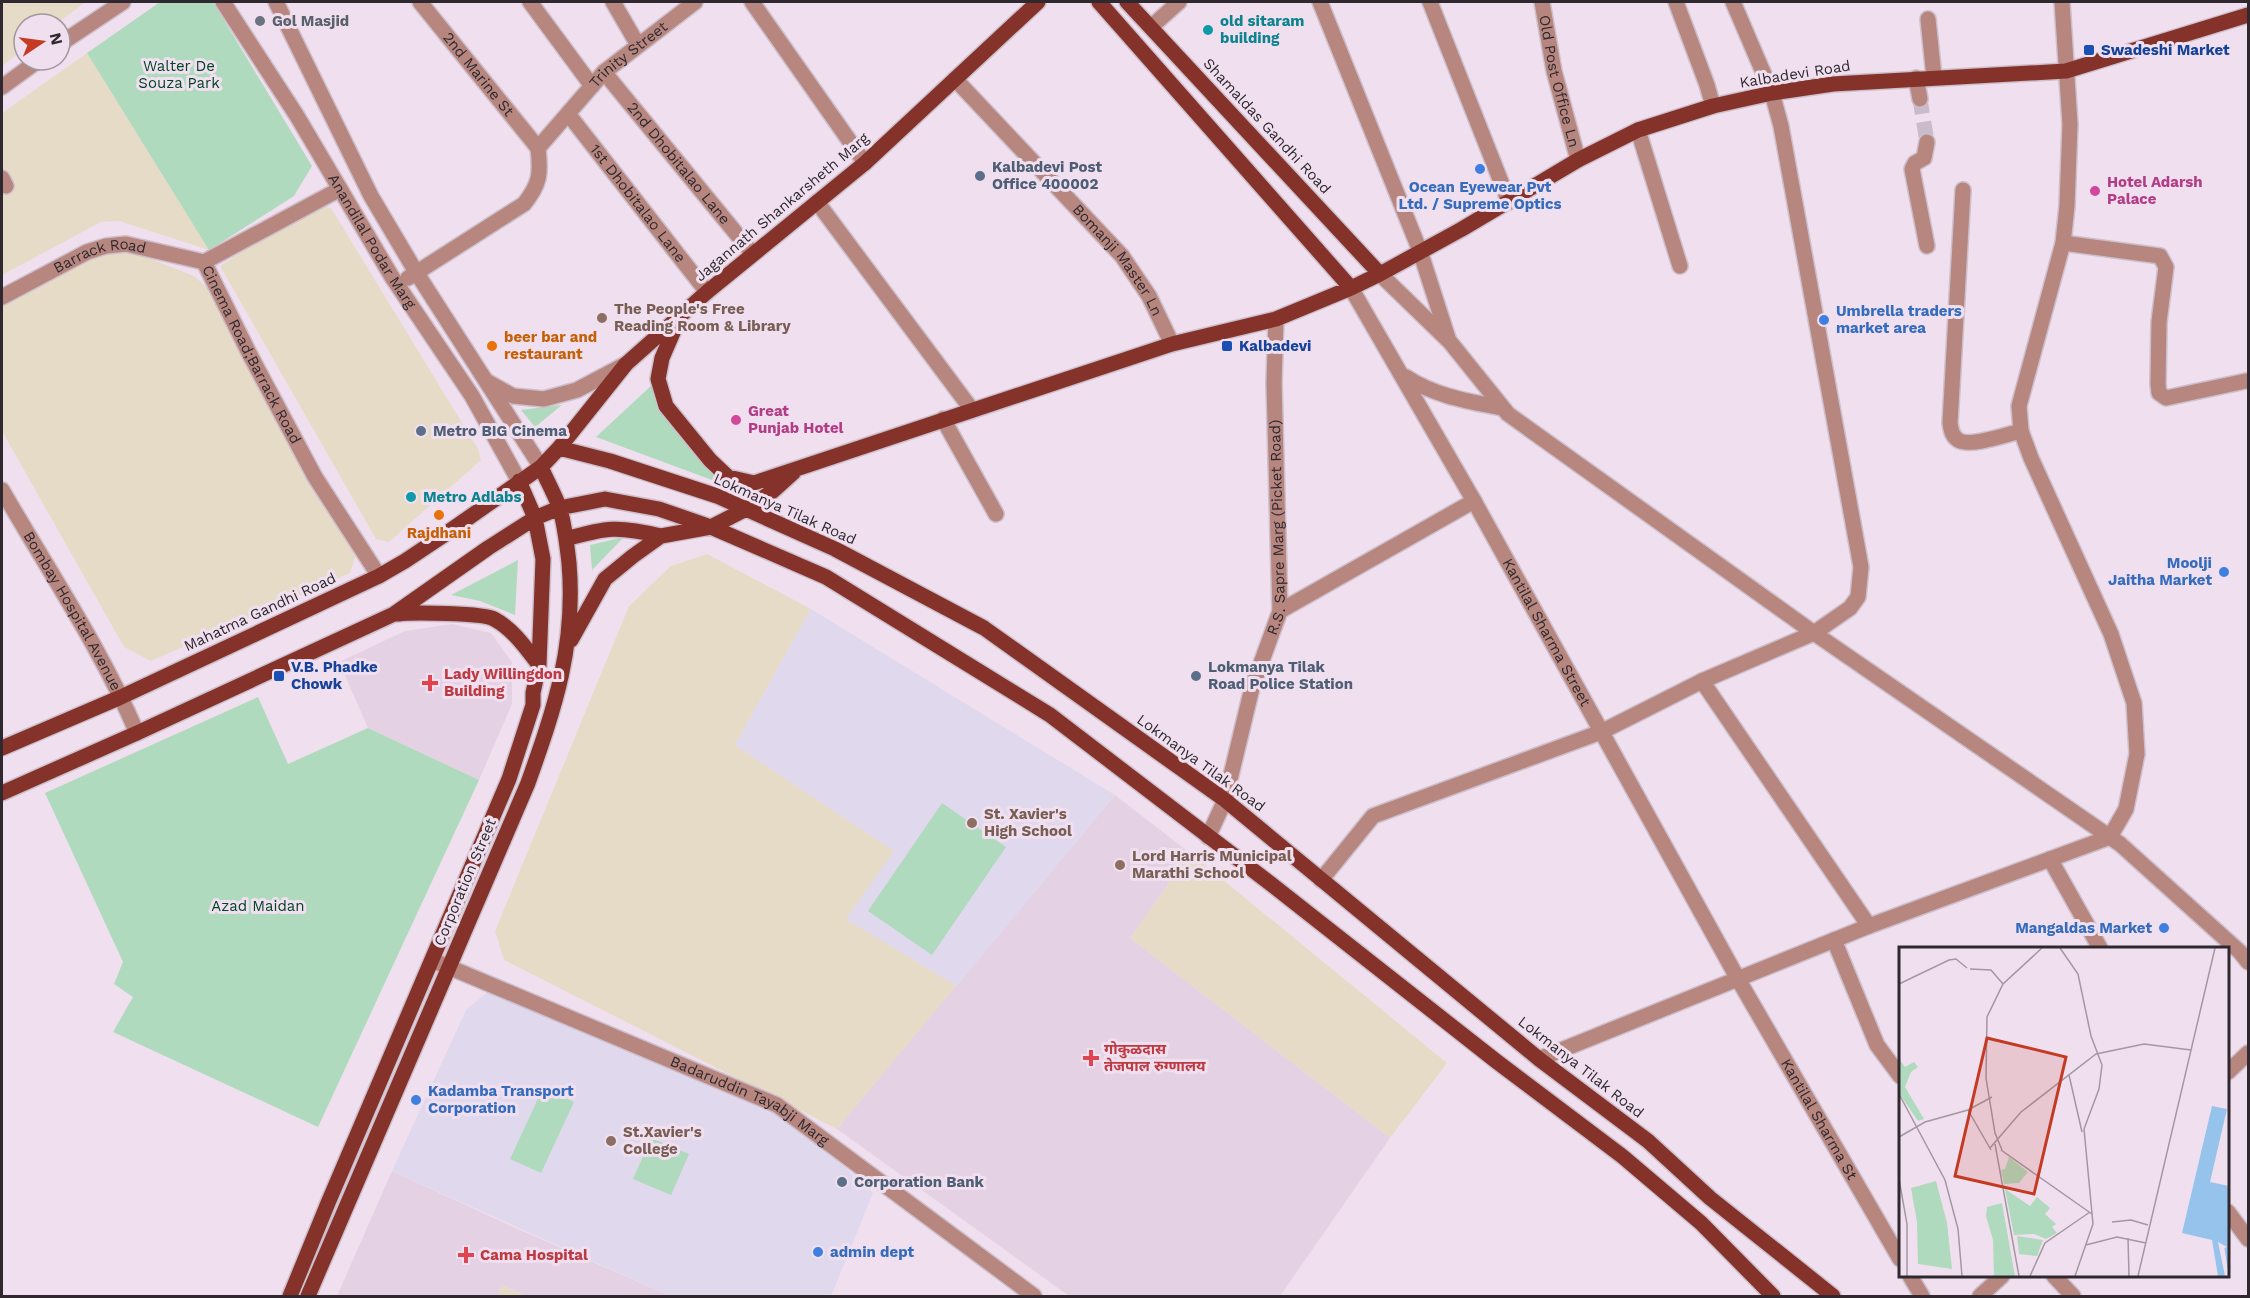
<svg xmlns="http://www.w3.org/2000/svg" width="2250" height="1298" font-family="'Work Sans','Noto Sans Devanagari',sans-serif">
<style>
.commercial{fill:#e6dbc7}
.built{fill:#e5d1e4}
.education{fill:#e0d8ed}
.green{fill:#afdabd}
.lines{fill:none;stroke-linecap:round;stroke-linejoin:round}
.minor-tunnel{stroke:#c9bbc9;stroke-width:15;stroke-dasharray:15 8;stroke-linecap:butt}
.minor-casing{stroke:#cdbfcc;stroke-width:18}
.major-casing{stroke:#cdbfcc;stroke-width:18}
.minor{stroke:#b6867f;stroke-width:15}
.major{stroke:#85332a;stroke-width:15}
.worship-dot{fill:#6b7280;stroke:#f0e0ef;stroke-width:2}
.culture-dot{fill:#0f9aa8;stroke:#f0e0ef;stroke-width:2}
.transit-dot{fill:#1a4fb4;stroke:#f0e0ef;stroke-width:2}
.shop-dot{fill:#3f7fe0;stroke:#f0e0ef;stroke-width:2}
.service-dot{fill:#5c6f8a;stroke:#f0e0ef;stroke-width:2}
.hotel-dot{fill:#d1479c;stroke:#f0e0ef;stroke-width:2}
.education-dot{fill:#8d6e63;stroke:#f0e0ef;stroke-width:2}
.food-dot{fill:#e8710a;stroke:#f0e0ef;stroke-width:2}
.health-dot{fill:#e0444e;stroke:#f0e0ef;stroke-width:2}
.labels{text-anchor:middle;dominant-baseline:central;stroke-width:6;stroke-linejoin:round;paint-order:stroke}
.worship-label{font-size:15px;font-weight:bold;fill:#5b616d;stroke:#f0e0ef;text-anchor:start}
.culture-label{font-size:15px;font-weight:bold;fill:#0d838f;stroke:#f0e0ef;text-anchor:start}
.transit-label{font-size:15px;font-weight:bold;fill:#164399;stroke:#f0e0ef;text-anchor:start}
.street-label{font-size:15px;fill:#2f292f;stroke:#f0e0ef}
.park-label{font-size:15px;fill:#004424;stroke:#f0e0ef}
.service-label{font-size:15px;font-weight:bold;fill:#4e5e75;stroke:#f0e0ef;text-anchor:start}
.hotel-label{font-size:15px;font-weight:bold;fill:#b23c85;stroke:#f0e0ef;text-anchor:start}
.shop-label{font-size:15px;font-weight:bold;fill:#366cbe;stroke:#f0e0ef;text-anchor:start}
.education-label{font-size:15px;font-weight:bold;fill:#785e54;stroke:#f0e0ef;text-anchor:start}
.food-label{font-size:15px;font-weight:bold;fill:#c56008;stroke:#f0e0ef;text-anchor:start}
.health-label{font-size:15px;font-weight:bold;fill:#be3a42;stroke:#f0e0ef;text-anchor:start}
.inset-river{fill:none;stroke:#96c3eb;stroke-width:3}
.inset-road{fill:none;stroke:#a397a2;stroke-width:1.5}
.view{fill:#c53a22;fill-opacity:0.15;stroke:#c53a22;stroke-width:3}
.inset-edge{fill:none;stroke:#2f292f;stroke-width:3}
</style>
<rect width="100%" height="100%" fill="#f0e0ef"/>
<path class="commercial" d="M2,2H86L56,24H24V49L2,66Z
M87,53L209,250L119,221L101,222L2,275V113Z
M315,203L331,208L478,449L481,460L389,542L376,539L220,266Z
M123,248L194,276L217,296L356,555L350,573L151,661L124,647L2,431V304L99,250Z
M707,554L811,609L735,745L895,851L847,919L957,986L837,1129L504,960L495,931L629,606L671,566Z
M1190,853L1447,1063L1390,1138L1130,938Z
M502,1285L527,1296H497Z"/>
<path class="built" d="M452,624L491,633L512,662V704L479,780L368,728L339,662L405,631Z
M1115,795L1190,853L1130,938L1390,1138L1280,1296H1069L837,1129Z
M392,1171L509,1225L670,1296H527L502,1285L497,1296H337Z"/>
<path class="education" d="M811,609L1115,795L957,986L846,919L894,851L735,745Z
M490,990L783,1111L873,1193L831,1296H670L392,1171L466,1010Z"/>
<path class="green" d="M160,2H213L312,166L294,196L209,250L87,53Z
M653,384L661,408L720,483L596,437Z
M562,405L535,427L521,410Z
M624,537L592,570L590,545Z
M518,560L515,615L480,601L451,595Z
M258,697L288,764L368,728L479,780L318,1127L113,1032L133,997L114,984L123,962L45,793Z
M942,803L1006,847L932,955L868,911Z
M543,1088L574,1102L541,1173L510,1159Z
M651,1138L689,1154L671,1195L633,1179Z"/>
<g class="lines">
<path class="minor-tunnel" d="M1920,99L1927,142"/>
<g class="minor-casing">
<g id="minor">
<path id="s1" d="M223,2L297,116L392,277L472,396L519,481"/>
<path d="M276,2L371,196L416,272L541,467"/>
<path id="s2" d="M420,2L538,148"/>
<path d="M530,2L592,86"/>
<path d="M613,2L638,45"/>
<path d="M752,2L865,163"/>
<path d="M1320,2L1420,251L1448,338"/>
<path d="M1430,2L1509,202"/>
<path id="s3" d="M1542,2L1554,71L1578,160"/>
<path d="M1676,2L1707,85L1713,106"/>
<path d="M1928,19L1934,77"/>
<path d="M1151,27L1179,2"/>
<path d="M60,44L123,2"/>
<path id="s4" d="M604,72L753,254"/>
<path d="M1916,78L1920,99"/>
<path id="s5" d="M955,79L1122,256L1149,296L1172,344"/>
<path d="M2,87L39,60"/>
<path id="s6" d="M569,115L707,292"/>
<path d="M1638,130L1680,266"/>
<path d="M2,178L6,186"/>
<path d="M1963,190L1950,423C1951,430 1952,436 1958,440C1969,448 2008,434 2021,431"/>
<path d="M817,202L972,410"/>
<path d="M2063,243L2160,256L2166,267L2159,322L2158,384L2159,393L2166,398L2246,381"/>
<path d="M1927,246L1912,169L1915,163L1924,158L1927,142"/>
<path id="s7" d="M204,262L249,353L315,477L379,576"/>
<path d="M204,262L340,189"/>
<path d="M1380,274L1450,342L1508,414L1814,633L2120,844L2240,952L2248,962"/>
<path id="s8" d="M408,278L524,204C540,184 541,174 538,148L604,72L695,2"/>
<path id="s9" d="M1351,288L1474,501L1738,979L1900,1259"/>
<path id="s10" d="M2,297L87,252L106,246L126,244L204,262"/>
<path d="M1406,377C1435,396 1467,401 1502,408"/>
<path d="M488,382L513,396L544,399L577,390L626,364"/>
<path d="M943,419L996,514"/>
<path id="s11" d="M2,490C48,570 101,648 137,733"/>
<path d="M1280,611L1474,501"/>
<path d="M1702,681L1869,926"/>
<path id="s12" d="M1208,837L1225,800L1252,688L1280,611L1274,383L1276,319"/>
<path d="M2050,859L2100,948"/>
<path d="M1321,880L1373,816L1601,732L1702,681L1814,633L1850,608L1858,597L1861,567L1781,126L1772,93L1733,2"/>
<path d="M1834,940L1877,1045L1900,1076"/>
<path id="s13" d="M432,960L777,1105L1034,1296"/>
<path d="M1539,1059L1869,926L2110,837L2126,809L2137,754L2134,703L2111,634L2031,458L2021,431L2019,406L2063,243L2067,206L2070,124L2062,2"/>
<path d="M2228,1072L2248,1053"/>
<path d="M2228,1212L2248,1239"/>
<path d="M1910,1276L1922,1296"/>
<path d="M2054,1276L2073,1296"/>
<path d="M1980,1296L2002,1276"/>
</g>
</g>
<g class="major-casing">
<path id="major" d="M1099,2L1351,288
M1127,2L1380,274
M681,314L662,358L658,379L666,406L710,460L728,477L754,483L1172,344L1276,319L1351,288L1380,274L1462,229L1578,160L1638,130L1713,106L1772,93L1833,84L2066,71L2248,15
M559,448L610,461L717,496L835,549L984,628L1225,800L1539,1059L1648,1141L1710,1198L1833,1296
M566,539C607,527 619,526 661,536
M398,614C412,612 484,613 494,619C513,629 526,648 539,665
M571,640L605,579L633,556L661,536L711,527L746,509L773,491L794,472
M2,748L121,697L379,576L405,561L444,535L541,467L559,448L626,364L707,292L865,163L1038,2
M2,793L137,733L394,614L488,548L535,518L559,508L605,499L659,509L711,527L826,577L1050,715L1271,884L1496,1061L1622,1156L1701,1223L1773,1296
M290,1296L328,1203L509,779L533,705V693L539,665L543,559L535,518L519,481
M308,1296L528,783C555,707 576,646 569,563C567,545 565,527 560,509C555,495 547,481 541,467"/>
</g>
<use href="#minor" class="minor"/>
<use href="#major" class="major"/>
</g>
<circle class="worship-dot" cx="260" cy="21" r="6"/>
<g class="culture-dot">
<circle cx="1208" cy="30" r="6"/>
<circle cx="411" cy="497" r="6"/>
</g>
<g class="transit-dot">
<rect x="2083" y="44" width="12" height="12" rx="3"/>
<rect x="1221" y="340" width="12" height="12" rx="3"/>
<rect x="273" y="670" width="12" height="12" rx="3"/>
</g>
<g class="shop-dot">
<circle cx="1480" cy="169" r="6"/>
<circle cx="1824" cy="320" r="6"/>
<circle cx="2224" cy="572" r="6"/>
<circle cx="2164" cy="928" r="6"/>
<circle cx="416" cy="1100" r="6"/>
<circle cx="818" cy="1252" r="6"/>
</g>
<g class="service-dot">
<circle cx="980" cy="176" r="6"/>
<circle cx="421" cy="431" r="6"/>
<circle cx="1196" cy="676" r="6"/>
<circle cx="842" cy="1182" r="6"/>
</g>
<g class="hotel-dot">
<circle cx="2095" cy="191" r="6"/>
<circle cx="736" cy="420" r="6"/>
</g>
<g class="education-dot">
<circle cx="602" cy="318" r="6"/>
<circle cx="972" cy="823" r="6"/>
<circle cx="1120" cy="865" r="6"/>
<circle cx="611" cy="1141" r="6"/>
</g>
<g class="food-dot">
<circle cx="492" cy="346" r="6"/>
<circle cx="439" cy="515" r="6"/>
</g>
<g class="health-dot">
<path d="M427 674h6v6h6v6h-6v6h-6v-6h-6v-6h6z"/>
<path d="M1088 1049h6v6h6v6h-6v6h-6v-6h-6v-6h6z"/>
<path d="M463 1246h6v6h6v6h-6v6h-6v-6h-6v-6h6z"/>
</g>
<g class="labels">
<g class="worship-label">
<text x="272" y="21">Gol Masjid</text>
</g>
<g class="culture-label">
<text x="1220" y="21">old sitaram<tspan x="1220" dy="17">building</tspan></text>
<text x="423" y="497">Metro Adlabs</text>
</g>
<g class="transit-label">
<text x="2101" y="50">Swadeshi Market</text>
<text x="1239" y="346">Kalbadevi</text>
<text x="291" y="667">V.B. Phadke<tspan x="291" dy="17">Chowk</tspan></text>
</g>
<g class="street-label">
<text stroke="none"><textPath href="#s8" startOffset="328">Trinity Street</textPath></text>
<text transform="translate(1795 74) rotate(-9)">Kalbadevi Road</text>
<text stroke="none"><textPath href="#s2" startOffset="93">2nd Marine St</textPath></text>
<text stroke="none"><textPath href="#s3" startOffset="81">Old Post Office Ln</textPath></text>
<text transform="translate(1267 126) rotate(47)">Shamaldas Gandhi Road</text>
<text stroke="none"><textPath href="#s4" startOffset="118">2nd Dhobitalao Lane</textPath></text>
<text stroke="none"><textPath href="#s6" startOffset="112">1st Dhobitalao Lane</textPath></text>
<text transform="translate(782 207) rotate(-40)">Jagannath Shankarsheth Marg</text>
<text stroke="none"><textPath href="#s1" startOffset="282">Anandilal Podar Marg</textPath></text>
<text stroke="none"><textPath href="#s10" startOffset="108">Barrack Road</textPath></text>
<text stroke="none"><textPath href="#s5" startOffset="244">Bomanji Master Ln</textPath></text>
<text stroke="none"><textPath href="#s7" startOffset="104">Cinema Road;Barrack Road</textPath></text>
<text transform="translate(785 509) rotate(24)">Lokmanya Tilak Road</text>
<text stroke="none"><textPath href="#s12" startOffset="321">R.S. Sapre Marg (Picket Road)</textPath></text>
<text stroke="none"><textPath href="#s11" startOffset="140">Bombay Hospital Avenue</textPath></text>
<text transform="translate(260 612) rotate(-25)">Mahatma Gandhi Road</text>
<text stroke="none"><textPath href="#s9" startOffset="396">Kantilal Sharma Street</textPath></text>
<text transform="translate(1201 763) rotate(36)">Lokmanya Tilak Road</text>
<text transform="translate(465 882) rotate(-67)">Corporation Street</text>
<text transform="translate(1581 1067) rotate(38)">Lokmanya Tilak Road</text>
<text stroke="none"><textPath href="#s13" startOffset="348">Badaruddin Tayabji Marg</textPath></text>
<text stroke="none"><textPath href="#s9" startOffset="954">Kantilal Sharma St</textPath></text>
</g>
<g class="park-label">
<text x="179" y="66">Walter De<tspan x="179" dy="17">Souza Park</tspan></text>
<text x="258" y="906">Azad Maidan</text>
</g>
<g class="service-label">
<text x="992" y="167">Kalbadevi Post<tspan x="992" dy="17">Office 400002</tspan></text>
<text x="433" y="431">Metro BIG Cinema</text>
<text x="1208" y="667">Lokmanya Tilak<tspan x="1208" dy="17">Road Police Station</tspan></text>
<text x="854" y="1182">Corporation Bank</text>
</g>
<g class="hotel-label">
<text x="2107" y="182">Hotel Adarsh<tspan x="2107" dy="17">Palace</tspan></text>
<text x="748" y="411">Great<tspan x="748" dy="17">Punjab Hotel</tspan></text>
</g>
<g class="shop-label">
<text x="1480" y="187" text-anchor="middle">Ocean Eyewear Pvt<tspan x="1480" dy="17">Ltd. / Supreme Optics</tspan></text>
<text x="1836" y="311">Umbrella traders<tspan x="1836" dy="17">market area</tspan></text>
<text x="2212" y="563" text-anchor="end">Moolji<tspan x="2212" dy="17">Jaitha Market</tspan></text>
<text x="2152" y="928" text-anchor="end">Mangaldas Market</text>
<text x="428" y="1091">Kadamba Transport<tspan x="428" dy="17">Corporation</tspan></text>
<text x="830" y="1252">admin dept</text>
</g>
<g class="education-label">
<text x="614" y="309">The People's Free<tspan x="614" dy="17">Reading Room &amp; Library</tspan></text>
<text x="984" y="814">St. Xavier's<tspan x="984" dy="17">High School</tspan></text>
<text x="1132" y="856">Lord Harris Municipal<tspan x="1132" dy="17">Marathi School</tspan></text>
<text x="623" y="1132">St.Xavier's<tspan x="623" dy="17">College</tspan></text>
</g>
<g class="food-label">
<text x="504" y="337">beer bar and<tspan x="504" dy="17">restaurant</tspan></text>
<text x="439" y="533" text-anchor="middle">Rajdhani</text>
</g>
<g class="health-label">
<text x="444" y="674">Lady Willingdon<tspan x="444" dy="17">Building</tspan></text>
<text x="1104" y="1049">गोकुळदास<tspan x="1104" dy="17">तेजपाल रुग्णालय</tspan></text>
<text x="480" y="1255">Cama Hospital</text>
</g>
</g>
<g transform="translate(1899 947)">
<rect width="330" height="330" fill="#f0e0ef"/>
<path d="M0,112L6,120L15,115L19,120L12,125L6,140L25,172L19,174L0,146ZM110,210L129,225L120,236L105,237L102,223L106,222ZM37,234L48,276L53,322L19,317L18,275L12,241ZM106,242L131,259L138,250L151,261L146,267L157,277L153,280L158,286L147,292L135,287L115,288ZM103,256L115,324L116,329H95L94,293L87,269L88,260ZM118,289L144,293L138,309L120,307Z" fill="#afdabd"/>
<path d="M313,159L328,162L311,235L330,239V301L319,295L326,329H319L313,293L283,286Z" fill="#96c3eb"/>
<path class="inset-river" d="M330,301L327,302L330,321"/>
<path class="inset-road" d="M161,1L179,27L192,89L203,118L200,142L185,182L194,277L176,329M71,22L92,23L104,37M0,37L50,13L57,12L68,21M170,128L183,185M0,147L46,233L59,282L63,329M69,163L92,203M0,190L26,175L69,163L93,150M96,197L120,329M91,201L122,165L197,107L245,97L292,103M102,203L193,267M103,203L96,186L87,131L88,70L104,37L143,1M0,232L8,277V329M213,275L232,273L249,278M229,291L230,329M187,298L218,290L247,296M131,329L146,296L191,265M239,329L316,1"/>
<path class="view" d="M88,91L167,110L135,247L56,229Z"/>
<rect width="330" height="330" class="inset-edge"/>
</g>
<rect width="2250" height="1298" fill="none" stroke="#2f292f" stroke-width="6"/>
<g transform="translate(42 42) rotate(77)"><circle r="28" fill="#f0e0ef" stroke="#a397a2" stroke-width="1.5"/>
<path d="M0-4.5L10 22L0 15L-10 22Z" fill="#c53a22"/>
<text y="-9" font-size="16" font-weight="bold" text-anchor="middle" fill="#2f292f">N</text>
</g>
</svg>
